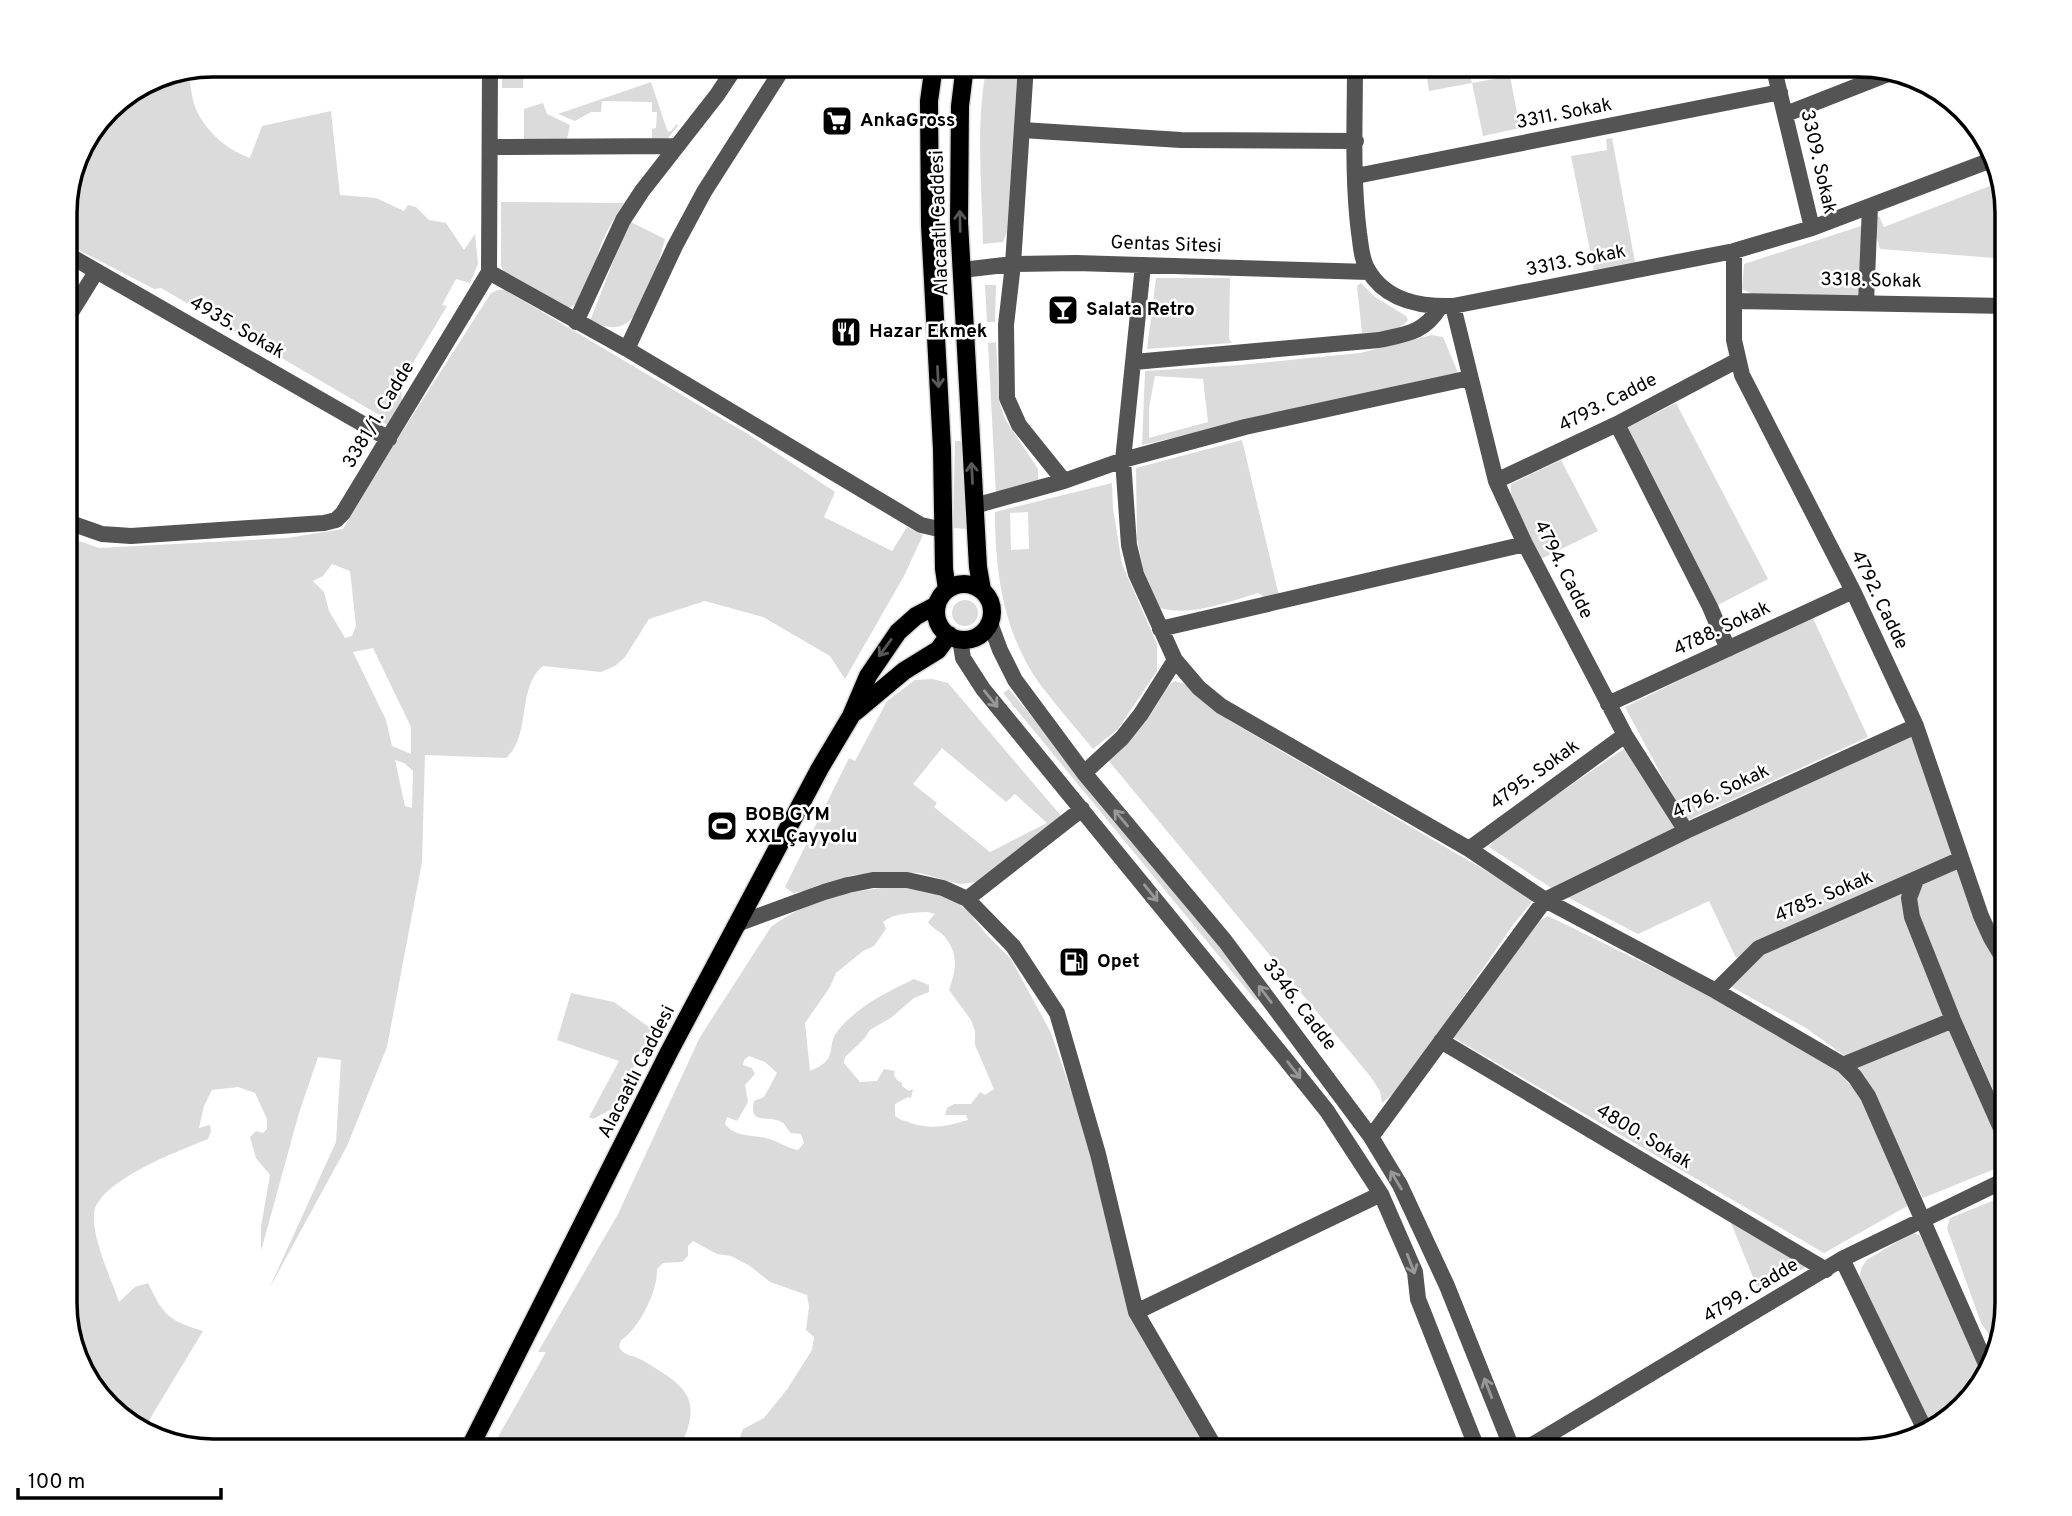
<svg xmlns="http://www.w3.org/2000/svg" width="2072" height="1516" font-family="Overpass,sans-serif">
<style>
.green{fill:#dbdbdb;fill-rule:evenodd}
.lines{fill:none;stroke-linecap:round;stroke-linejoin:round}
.major-casing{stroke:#dbdbdb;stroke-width:21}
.minor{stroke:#545454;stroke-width:16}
.major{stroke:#000;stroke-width:18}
.oneway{stroke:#595959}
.oneway2{stroke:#989898}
.labels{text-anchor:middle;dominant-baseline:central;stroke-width:5;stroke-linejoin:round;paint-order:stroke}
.street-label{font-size:19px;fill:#000;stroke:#fff}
.poi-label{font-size:19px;font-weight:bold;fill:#000;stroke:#fff;text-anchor:start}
.rim{fill:none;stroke:#000;stroke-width:3.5}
</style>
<rect width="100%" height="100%" fill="#fff"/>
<path class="green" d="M507,65H524L523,88H502V71H507Z
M987,65H1018L1007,232L1003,242L983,244C982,186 975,122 987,65Z
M1425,65H1468L1472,83L1510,76L1520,128L1483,136L1472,83L1429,91Z
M188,70C190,81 191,93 194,104C202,128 226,150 250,158L262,126L331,111L340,195L376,198L404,211L408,205L416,207L429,220L446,223L464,250L475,234L478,264L470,283L456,279L442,305L447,306L401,383L402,403L392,427L378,420L381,416L161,288L154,289L65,243V203L80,147L115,102L157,76Z
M651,82L667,130L670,132L677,124L678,126L668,138L652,139V129L656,128L657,112H652V102L602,101L601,112H591L575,121L558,114Z
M543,103L547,114L570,125L567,139L524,140V109Z
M1612,138L1635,262L1594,270L1571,156L1607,150L1606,139Z
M2000,182L2007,213V259L1880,249L1874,228V218L1879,216L1884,227Z
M501,202L624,203C616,215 608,228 602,242C593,264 592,306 563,309L505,275L501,266Z
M629,221L665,239C658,262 644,325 616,327C607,328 598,324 590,321Z
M1864,225L1858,295H1754L1742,289L1744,264Z
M1156,278H1230L1229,339L1232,343L1147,349Z
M1361,283L1375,297L1406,316L1408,320C1399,333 1377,331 1362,333L1357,286Z
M985,285H996L995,322H987Z
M498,290H505L751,436L835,492L824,517L892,551L907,527L923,535L904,576L845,679L830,656L763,617L705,601L649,619L625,657L615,666L601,672L543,666C516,688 532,735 506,758L425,755L422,862L387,1047L347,1146L269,1289L336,1142L341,1060L318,1057L299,1113L261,1251V1227L270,1175L256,1158L250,1137L256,1131L263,1133L267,1129V1119L255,1093L238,1087L212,1090L204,1106L199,1128L210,1125L211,1131L208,1139C181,1150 97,1181 94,1214C92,1239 111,1278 119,1302L135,1287L148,1283C164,1316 168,1320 203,1331L151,1417L147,1429L123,1421L84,1377L65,1312V536L99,548L287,538L343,529L393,446L491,293ZM332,564L350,571L356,626L352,636L345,638L329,611L324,592L313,581L323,576ZM373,648L411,727V754L392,746L386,720L353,652ZM395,760L404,763L413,771L412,808L405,806Z
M1432,335L1443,337L1458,373L1142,445L1145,371L1240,365L1360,353ZM1155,376L1203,379L1208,422L1149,438V408Z
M996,342L999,401L1005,419L1038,469V484L996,495L988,343Z
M1676,403L1768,579L1716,606L1626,428Z
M1242,440L1279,596L1264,599L1262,595L1258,593C1228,602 1190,617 1160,608L1143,569L1137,538L1136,468Z
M955,441H962L967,529L953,528Z
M1561,460L1598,531L1539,560C1530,541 1508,504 1511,484Z
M1112,483L1113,508L1122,564L1157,644V671L1118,729L1093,749C1076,728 1058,708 1042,687C1004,636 995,574 995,512ZM1028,512L1029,549L1011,550L1010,513Z
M952 613a13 13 0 1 1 26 0a13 13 0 1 1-26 0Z
M1812,616L1868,737L1686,821L1625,707Z
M932,679L948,683L1062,817L978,882L959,884L920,873L887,872L854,875L818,885L804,891L793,893L785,887L849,758L855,761L887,701L915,680ZM942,748L1006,802L1015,794L1047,823L990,852L934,807L937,803L913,784Z
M1175,681L1187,685L1200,699L1230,721L1534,899L1513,925L1399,1089L1382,1103L1380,1091L1370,1076L1108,760C1126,743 1145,725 1158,703C1163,695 1166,686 1175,681Z
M1009,689L1260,996V998L1256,1001L1003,693Z
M1913,736L1957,857L1806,919L1736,958L1709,901L1638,934L1567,897L1858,756Z
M1625,748L1678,829L1553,889L1489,847L1497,836Z
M1961,866L2007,974V1121L1913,910L1920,882Z
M912,886L949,896L969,912L986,934L1011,959L1051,1033L1095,1160L1131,1311L1211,1451H740L738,1442L743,1429L764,1418L788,1388L812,1350L814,1337L806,1330L809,1307L807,1295L770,1282L750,1266L731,1256L717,1254L693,1241L688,1246V1256L682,1262L663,1263L657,1269C658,1290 639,1329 621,1340L619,1347C625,1357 633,1355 642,1360C687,1387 705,1398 678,1451H490L546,1352H538L618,1214L700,1037L771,927C812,896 861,888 912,886ZM928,912L935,914L928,922C933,929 940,931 945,937C959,955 956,970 949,990L971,1020L975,1031V1045L994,1089L985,1095L980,1092L971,1104H954L947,1108L945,1115H966L968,1120C947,1126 932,1130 911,1123C904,1120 901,1121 895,1116V1104L908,1097L911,1098L913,1089L909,1091L902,1086V1083L897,1080L894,1075L895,1071L884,1069L877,1081L860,1082L844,1063L845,1057L864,1039L870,1030L892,1017L914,998L929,992V985L914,979C887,992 860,1005 840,1028C823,1047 842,1058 810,1071L805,1023L830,987L836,973L863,951L874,946L886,929L883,922C896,912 913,913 928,912ZM749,1056L765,1062L777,1073L764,1097L754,1101C748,1128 771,1113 783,1123C786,1125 787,1130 791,1133L801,1134L804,1143L798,1150C786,1148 778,1141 766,1138C752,1135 735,1137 725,1124L727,1117L737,1121L748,1102L745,1085L755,1074L752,1068L743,1065L744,1060Z
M1906,887L1945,1015L1849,1059L1806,1028L1728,985L1760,954Z
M1548,916L1683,982L1804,1045L1840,1073L1858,1094L1903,1179L1909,1205L1824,1253L1454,1038L1536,923Z
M571,993L614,1002L653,1030L612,1109L593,1119L589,1117L619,1061L557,1040Z
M1951,1026L2007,1156V1164L1923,1198L1865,1077L1852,1064Z
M2007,1195V1303L1994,1342L1981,1323L1947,1228L1950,1218Z
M1729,1218L1808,1266L1759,1292Z
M1912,1233L1919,1235L1924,1243L1979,1360C1979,1387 1952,1414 1933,1429L1859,1287C1859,1275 1860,1267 1868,1259Z"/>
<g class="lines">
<g class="major-casing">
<path id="major" d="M934,65L929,101L930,225L942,449L944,569L947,589
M965,65L960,106L959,222L978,567L982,590
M936 612a28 28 0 1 1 56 0a28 28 0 1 1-56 0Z
M855,712L904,671L938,650L949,635
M468,1451L669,1052L820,768L851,716L868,676L898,632L916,616L937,605"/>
</g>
<path class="minor" d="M1026,65L1013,264L1006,325L1007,398L1019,425L1064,481
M1355,65C1355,120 1352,178 1359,233C1361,245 1361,259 1368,270C1386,301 1420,307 1453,306L1734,251L1812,228L1994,159
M1773,65L1812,228
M1786,114L1888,74
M1022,130L1181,140L1356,141
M490,147L677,146
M1356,176L1780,92
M1734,251V340L1742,375L1853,591L1916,726L1981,916L1991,938L2007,965
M65,253L389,439
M1143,265L1123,460L1129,545L1136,574L1175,660L1199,688L1221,706L1469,849L1545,900L1716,991L1843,1065L1855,1077L1868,1096L1986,1364
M962,270L1013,264L1076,263L1369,272
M489,272L627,349L921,525L943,530
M1734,301L2007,306
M1866,302L1870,206
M1453,306L1496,481L1525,544L1625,735L1686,831
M65,322L96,272
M576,322L623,220L642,191L717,95L737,65
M627,349L675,246L704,192L785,65
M1134,362L1379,340C1407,334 1424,333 1440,307
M1617,424L1710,607L1728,649
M1496,481L1617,424L1738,360
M974,506L1064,481L1123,460L1245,427L1470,378
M65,521L102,534L131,536L324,523L336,520L343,513L489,272L490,65
M990,623L1000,650L1015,680L1084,773L1225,941L1371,1137L1400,1185L1447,1286L1513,1451
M1160,629L1525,544
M960,639L963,658L983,689L1283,1056L1327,1111L1381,1194L1415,1272L1418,1299L1478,1451
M1608,704L1853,591
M1084,773L1122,738L1141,714L1175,660
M1469,849L1625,735
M1916,880L1909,898L1912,917L1953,1020L2007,1142
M967,899L1082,809
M737,924L824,892L848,885L873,880H907L943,888L967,899L1013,946L1057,1013L1098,1154L1136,1312L1217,1451
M1716,991L1759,948L1961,859
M1441,1041L1826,1270
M1843,1065L1953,1020
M1371,1137L1545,900L1686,831L1916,726
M1842,1259L1927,1434
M1136,1312L1381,1194
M1969,1399L1985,1370
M1522,1451L1842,1259L2007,1179"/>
<use href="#major" class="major"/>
</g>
<defs><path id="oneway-shaft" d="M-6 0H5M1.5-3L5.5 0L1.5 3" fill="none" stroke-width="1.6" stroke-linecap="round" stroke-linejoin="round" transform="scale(1.75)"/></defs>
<g class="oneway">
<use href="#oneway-shaft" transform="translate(960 221) rotate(-91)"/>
<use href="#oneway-shaft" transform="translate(938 377) rotate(87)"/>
<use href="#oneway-shaft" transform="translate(972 473) rotate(-93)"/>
<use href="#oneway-shaft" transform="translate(885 648) rotate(126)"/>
</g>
<g class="oneway2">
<use href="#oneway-shaft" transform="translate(991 699) rotate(51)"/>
<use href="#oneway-shaft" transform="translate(1121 818) rotate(-130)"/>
<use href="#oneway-shaft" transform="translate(1151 893) rotate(51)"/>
<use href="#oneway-shaft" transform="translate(1265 994) rotate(-127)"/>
<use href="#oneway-shaft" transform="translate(1294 1070) rotate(52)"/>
<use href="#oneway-shaft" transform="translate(1396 1180) rotate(-121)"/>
<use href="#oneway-shaft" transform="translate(1411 1264) rotate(69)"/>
<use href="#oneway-shaft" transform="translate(1488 1388) rotate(-111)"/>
</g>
<defs>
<g id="supermarket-square" transform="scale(1.575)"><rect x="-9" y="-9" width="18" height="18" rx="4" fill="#000" stroke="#fff"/><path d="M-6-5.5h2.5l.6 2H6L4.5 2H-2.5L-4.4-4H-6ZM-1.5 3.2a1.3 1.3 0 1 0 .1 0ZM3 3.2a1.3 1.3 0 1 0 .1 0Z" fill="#fff"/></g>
<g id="bar-square" transform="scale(1.575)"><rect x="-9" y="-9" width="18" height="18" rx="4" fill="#000" stroke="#fff"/><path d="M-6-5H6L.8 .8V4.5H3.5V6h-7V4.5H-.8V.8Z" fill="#fff"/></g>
<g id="restaurant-square" transform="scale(1.575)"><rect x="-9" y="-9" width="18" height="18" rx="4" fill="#000" stroke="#fff"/><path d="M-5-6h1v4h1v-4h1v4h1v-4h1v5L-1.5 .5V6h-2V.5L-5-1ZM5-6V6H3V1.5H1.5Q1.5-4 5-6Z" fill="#fff"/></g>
<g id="stadium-square" transform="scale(1.575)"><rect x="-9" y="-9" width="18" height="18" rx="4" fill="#000" stroke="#fff"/><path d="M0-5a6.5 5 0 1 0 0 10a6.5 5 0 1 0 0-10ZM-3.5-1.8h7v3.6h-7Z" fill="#fff"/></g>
<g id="fuel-square" transform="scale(1.575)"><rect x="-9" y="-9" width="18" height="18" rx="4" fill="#000" stroke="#fff"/><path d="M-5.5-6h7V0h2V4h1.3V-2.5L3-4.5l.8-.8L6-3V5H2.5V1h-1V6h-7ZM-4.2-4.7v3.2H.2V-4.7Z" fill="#fff"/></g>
</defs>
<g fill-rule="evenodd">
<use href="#supermarket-square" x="837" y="121"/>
<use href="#bar-square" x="1063" y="310"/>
<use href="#restaurant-square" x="846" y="332"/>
<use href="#stadium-square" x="722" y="826"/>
<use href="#fuel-square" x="1074" y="962"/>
</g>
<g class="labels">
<g class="street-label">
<text transform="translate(1564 114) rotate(-11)">3311. Sokak</text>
<text transform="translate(1818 162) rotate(77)">3309. Sokak</text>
<text transform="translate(940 223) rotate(-92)">Alacaatlı Caddesi</text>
<text transform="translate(1166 245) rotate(2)">Gentas Sitesi</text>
<text transform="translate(1576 261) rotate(-11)">3313. Sokak</text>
<text transform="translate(1871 281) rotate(1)">3318. Sokak</text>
<text transform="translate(237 328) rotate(30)">4935. Sokak</text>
<text transform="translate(1608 403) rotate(-27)">4793. Cadde</text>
<text transform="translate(379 415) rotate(-59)">3381/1. Cadde</text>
<text transform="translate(1563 570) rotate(63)">4794. Cadde</text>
<text transform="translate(1879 600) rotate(64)">4792. Cadde</text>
<text transform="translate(1722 629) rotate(-25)">4788. Sokak</text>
<text transform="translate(1535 775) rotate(-36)">4795. Sokak</text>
<text transform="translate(1721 792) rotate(-25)">4796. Sokak</text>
<text transform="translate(1824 897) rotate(-23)">4785. Sokak</text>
<text transform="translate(1299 1005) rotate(53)">3346. Cadde</text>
<text transform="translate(637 1072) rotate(-63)">Alacaatlı Caddesi</text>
<text transform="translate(1644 1137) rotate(31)">4800. Sokak</text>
<text transform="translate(1751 1291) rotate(-31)">4799. Cadde</text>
</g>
<g class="poi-label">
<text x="860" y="121">AnkaGross</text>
<text x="1086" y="310">Salata Retro</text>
<text x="869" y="332">Hazar Ekmek</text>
<text x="745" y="815">BOB GYM<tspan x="745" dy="22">XXL Çayyolu</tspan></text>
<text x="1097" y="962">Opet</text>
</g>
</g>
<path d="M0 0H2072V1516H0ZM213 77H1859A136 136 0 0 1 1995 213V1303A136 136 0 0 1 1859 1439H213A136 136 0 0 1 77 1303V213A136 136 0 0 1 213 77Z" fill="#fff" fill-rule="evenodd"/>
<path class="rim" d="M213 77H1859A136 136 0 0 1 1995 213V1303A136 136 0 0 1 1859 1439H213A136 136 0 0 1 77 1303V213A136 136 0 0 1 213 77Z"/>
<path d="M18 1488v10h203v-10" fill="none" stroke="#000000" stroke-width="3.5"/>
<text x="28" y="1488" font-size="21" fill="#000000" stroke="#ffffff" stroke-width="5" paint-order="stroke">100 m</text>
</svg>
